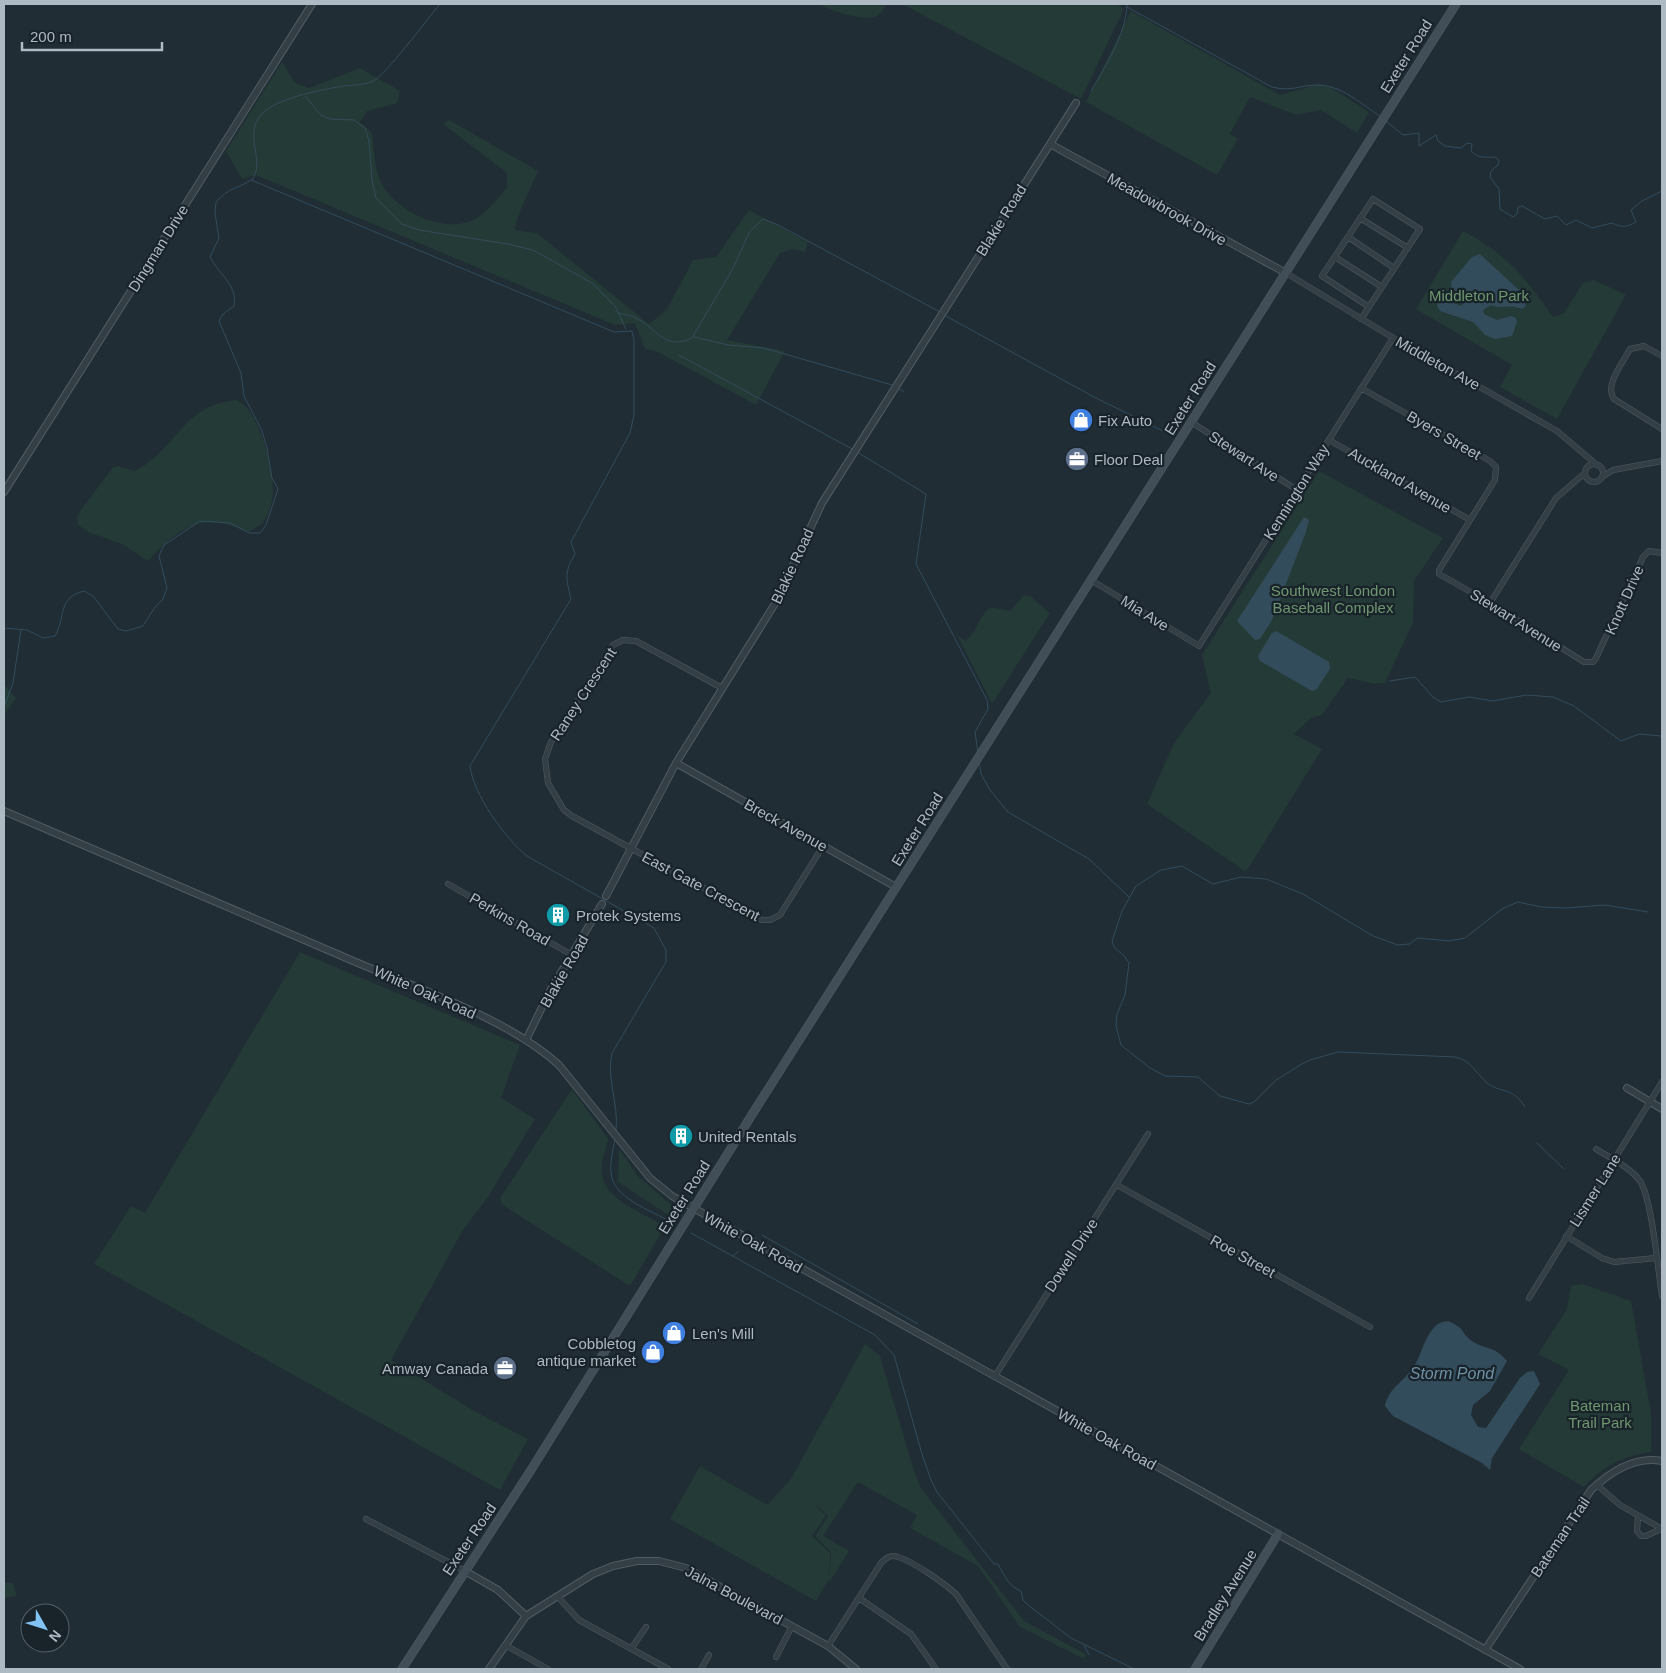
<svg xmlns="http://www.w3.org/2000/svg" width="1666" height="1673" font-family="Helvetica,sans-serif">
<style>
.green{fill:#243a36}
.water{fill:#334c5c}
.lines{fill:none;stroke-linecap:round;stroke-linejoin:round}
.stream{stroke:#334c5c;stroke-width:1}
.minor-casing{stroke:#505c64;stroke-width:6}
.tertiary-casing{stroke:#505c64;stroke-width:8}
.secondary-casing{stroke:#505c64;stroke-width:9}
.minor{stroke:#333e45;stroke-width:5}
.tertiary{stroke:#333e45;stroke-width:6}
.secondary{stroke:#414e58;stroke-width:8}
.labels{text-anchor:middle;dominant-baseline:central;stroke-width:4.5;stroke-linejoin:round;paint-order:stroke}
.street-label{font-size:15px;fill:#adb9c3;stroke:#19232a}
.park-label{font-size:15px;fill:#6e976f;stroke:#19232a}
.poi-label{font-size:15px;fill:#adb9c3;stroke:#19232a;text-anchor:start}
.water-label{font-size:16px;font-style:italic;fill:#6e91a6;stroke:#19232a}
</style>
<rect width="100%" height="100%" fill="#202d35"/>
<path class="green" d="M820,4H887C885,7 881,14 877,16C866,22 829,11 820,4Z
M902,4H1116L1124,9L1081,99Z
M1131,11L1280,95L1319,84L1330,87L1369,112L1357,133L1321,110L1296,115L1250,97L1230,134L1238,139L1217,175L1086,102Z
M282,62L295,83L309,88L360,68L400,91L397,103L367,111L360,122L372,133C374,149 374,168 381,182C395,212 451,238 480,216C490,208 498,197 507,188V173L443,124L449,120L538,171L518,216L515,230L537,233L649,324L667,309L693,260L716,257L749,210L808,242L805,252L793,249L780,253L727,340L785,351L756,405L656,351L645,349L635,323L615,325L256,175L242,179L226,151Z
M1463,231C1508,255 1524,276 1553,317L1564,313L1583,283L1594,280L1626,295L1557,419L1500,387L1512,365L1416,309Z
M236,400C258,407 274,469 273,491C273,501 268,517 262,524L248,532C203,510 179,527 148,561L122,544L88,532L78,525L77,517L81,510L113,467L118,466L135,471C179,448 180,406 236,400Z
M1319,471L1443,538L1414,581L1413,623L1385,683L1376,684L1348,678L1322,715L1310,719L1294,734L1322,749L1246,872L1147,804L1174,743L1211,693L1202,655Z
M1024,595L1030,596L1050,613L992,704L957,635L966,641C978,631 978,616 991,607L1010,611Z
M4,684L16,698L4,715Z
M300,952L520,1045L501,1098L535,1119L488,1197L463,1230L391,1360L474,1411L528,1439L500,1490L94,1264L131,1206L145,1213Z
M572,1089L608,1139C606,1149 601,1162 602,1173C604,1200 645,1214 665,1226L630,1286L509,1209L502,1204L500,1198Z
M619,1149L638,1176L674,1207L668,1215L618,1182Z
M1583,1284L1631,1301L1651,1413V1452C1623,1456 1603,1466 1584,1487L1519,1449L1569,1370L1538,1354L1567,1309L1571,1286Z
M865,1344L880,1356L914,1471L921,1488L1024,1621L1086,1654L1084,1659L1020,1627L978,1566L910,1528L917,1515L858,1482L823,1536L849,1551L829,1583L831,1552L815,1536L828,1516L811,1500L826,1516L812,1536L830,1553L829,1579L816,1601L670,1519L700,1466L767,1505L791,1479Z
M4,1583H13L17,1596L4,1598Z"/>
<path class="water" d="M1480,254L1519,290L1526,306L1522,309C1508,303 1502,310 1491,305L1483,310L1484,314L1497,320L1511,316L1516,318L1517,322L1512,336L1495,339L1485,335L1473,322L1440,311L1437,305L1442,299L1461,306L1464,303V296L1452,289L1451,282L1472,257Z
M1304,517L1309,520L1306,532L1272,620L1260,639L1255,640L1237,621Z
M1276,631L1329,662L1330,669L1316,690L1312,691L1260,661L1258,656L1272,633Z
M1448,1321C1467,1329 1460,1333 1472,1341C1485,1350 1494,1345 1507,1361L1490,1391L1473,1405L1471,1415L1478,1427L1486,1428L1520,1378L1527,1372L1534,1371L1540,1384L1492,1458L1490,1470L1482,1463L1393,1416L1385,1406C1388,1389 1403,1382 1412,1369C1421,1357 1423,1341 1432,1330C1437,1323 1441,1322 1448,1321Z"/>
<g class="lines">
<path class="stream" d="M1127,7L1272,87C1291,92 1300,85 1318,85C1341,85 1363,105 1381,117
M1091,91C1106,65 1126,35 1127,4
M305,96L321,115L330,119L354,120L365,128L369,141L372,180L376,198L402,224L419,230L508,244L533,250L592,283L615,306L626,329
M1386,121L1403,135L1419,133V146L1436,135L1438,141L1445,146L1461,148L1467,143L1472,144L1471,151C1478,159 1486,157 1495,157L1499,160L1498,165L1491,171L1490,177L1499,189L1500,209L1513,217L1517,214L1518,207L1522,206L1545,219L1557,216L1566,225L1576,220L1592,228L1612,223C1622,228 1627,227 1636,222L1631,210L1642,201L1662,191
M252,180C266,162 243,135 261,115C275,98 322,90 343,86C352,85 365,85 373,81C385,76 428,18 440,4
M619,313C627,315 634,316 641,321C659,332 666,350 692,338L732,270L750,231L763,219L778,225L940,312
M944,315L1094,397L1165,432
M694,337L728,345L764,348L892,385
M679,355L854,450
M898,388L904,392
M857,452L926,494L916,564L987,700L988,709L975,732L978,753
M4,628L27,630L43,638L55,636C66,617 57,598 84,591L93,596L118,629L126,631L143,626L155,607L163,599L167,588L159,556L164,545L200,521L230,523L249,533H260L266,525L278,489L272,478L267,448L262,431L244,396L241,373L219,321L223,314L234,306C238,285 219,275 210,257L219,238L215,213L216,202C228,188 237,189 251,180L614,332L632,331L634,340V415L630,433L571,542L575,554C564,572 566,579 571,599L470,766C473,794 505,838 527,856L654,928L666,950V962L612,1053C606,1078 619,1104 616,1130
M1390,681L1415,677L1433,697L1441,702L1469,697L1493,701L1526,695L1553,697L1574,706L1621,741L1639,734L1662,736
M4,707L13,683L21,630
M979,762L981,774L990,790L1008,812L1089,859L1129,897
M1525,1107C1511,1085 1502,1095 1486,1082C1475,1072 1471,1061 1456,1057L1338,1052L1310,1060L1300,1065L1276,1080L1254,1102L1249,1104L1220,1096L1198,1077L1165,1076L1150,1068L1121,1045L1116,1026L1117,1014L1125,995L1129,963L1125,957L1114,947L1112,941L1122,911L1136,886L1161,870L1182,866L1213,884L1241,877L1266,879L1303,894L1373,936L1398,945L1409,944L1418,938L1449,941L1465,938L1502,909L1518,902L1541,907L1566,908L1605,905L1648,912
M615,1139C613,1150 610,1161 611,1171C611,1198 651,1210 671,1222
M1537,1143L1564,1169
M691,1233L875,1335L894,1355L922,1454L931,1480L937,1492L994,1564H998C1004,1575 1009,1587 1021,1591L1023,1600L1028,1605L1071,1638L1134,1669
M762,1235L918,1324
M733,1256L739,1251
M1084,1645L1089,1655"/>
<g class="minor-casing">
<path id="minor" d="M1360,218L1408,248
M1348,237L1394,268
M1335,257L1382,287
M1286,273L1385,333L1557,431L1597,465
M1361,319L1365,313L1420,229L1373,199L1322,276L1369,307
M1662,356L1644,346L1630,349C1623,363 1604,385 1614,399L1662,429
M1361,388L1490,461L1496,467L1495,480L1439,570V574L1490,603L1584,662H1593L1596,658L1643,557L1649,551L1662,553
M1191,422L1297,490
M1329,440L1470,520
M1585 473a9 9 0 1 1 18 0a9 9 0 1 1-18 0Z
M1602,477L1613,470L1662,461
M1091,580L1199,646L1393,338
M1490,603L1556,498L1585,473
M722,688L636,641L623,640L613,645L551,742L545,759L548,783L564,810L572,816L762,920H770L780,915L823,846
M448,884L572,955
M1596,1149C1610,1158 1630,1167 1640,1181C1652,1199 1658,1271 1662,1296
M1117,1185L1370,1327
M1566,1236L1602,1258L1614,1262L1656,1258
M1529,1298L1662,1082
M995,1376L1148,1134
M1597,1485L1620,1505L1662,1529
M1638,1516L1637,1531L1641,1536H1646L1661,1529
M366,1519L465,1571
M558,1597L579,1620L668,1669
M859,1598L911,1634L936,1669
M505,1645L548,1669
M828,1646L881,1563C886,1558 891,1554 898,1557C914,1562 944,1583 956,1594L1007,1669
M631,1649L646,1627
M776,1657L792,1626
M701,1669L709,1655"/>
</g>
<g class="tertiary-casing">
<path id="tertiary" d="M1050,144L1286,273
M4,492L312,4
M676,763L896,887
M4,811C122,862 240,912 358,963C420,989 510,1020 559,1065L650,1178L672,1196L1520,1669
M606,896L676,763L776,602L822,503L1076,103
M526,1040L551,989L602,904
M1627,1088L1662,1109
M465,1571L498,1590L526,1616
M1485,1650L1591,1490C1610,1472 1635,1456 1662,1461
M489,1669L526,1616L593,1574L613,1566L637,1561H659L686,1568L828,1646L856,1669"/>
</g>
<g class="secondary-casing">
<path id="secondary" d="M402,1669L531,1470L753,1113L1456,4
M1195,1669L1278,1534"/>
</g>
<use href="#minor" class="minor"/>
<use href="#tertiary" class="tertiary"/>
<use href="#secondary" class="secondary"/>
</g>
<defs>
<g id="shop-disc" transform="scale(1.25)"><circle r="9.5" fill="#3f7fe0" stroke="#19232a"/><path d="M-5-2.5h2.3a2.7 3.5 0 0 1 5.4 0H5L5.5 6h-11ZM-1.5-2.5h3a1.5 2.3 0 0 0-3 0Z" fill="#fff"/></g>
<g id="office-disc" transform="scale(1.25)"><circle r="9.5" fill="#5c6f8a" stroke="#19232a"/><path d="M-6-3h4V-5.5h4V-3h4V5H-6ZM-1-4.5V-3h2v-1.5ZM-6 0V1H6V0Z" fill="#fff"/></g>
<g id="building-disc" transform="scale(1.25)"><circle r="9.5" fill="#0f9aa8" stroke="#19232a"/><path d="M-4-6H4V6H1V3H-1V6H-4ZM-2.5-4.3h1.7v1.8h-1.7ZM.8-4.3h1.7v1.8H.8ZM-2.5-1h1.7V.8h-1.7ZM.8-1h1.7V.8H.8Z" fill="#fff"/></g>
</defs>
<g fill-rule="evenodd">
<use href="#shop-disc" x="1081" y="420"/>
<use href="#office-disc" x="1077" y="459"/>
<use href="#building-disc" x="558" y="915"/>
<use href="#building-disc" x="681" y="1136"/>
<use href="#shop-disc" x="674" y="1333"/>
<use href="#shop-disc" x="653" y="1352"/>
<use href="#office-disc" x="505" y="1368"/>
</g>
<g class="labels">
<g class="street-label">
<text transform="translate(1406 56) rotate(-58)">Exeter Road</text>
<text transform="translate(1167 209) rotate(29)">Meadowbrook Drive</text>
<text transform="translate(1001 220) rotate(-58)">Blakie Road</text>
<text transform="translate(158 248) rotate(-58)">Dingman Drive</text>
<text transform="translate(1438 363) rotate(29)">Middleton Ave</text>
<text transform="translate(1190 398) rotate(-58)">Exeter Road</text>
<text transform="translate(1444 435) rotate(30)">Byers Street</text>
<text transform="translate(1244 456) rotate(33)">Stewart Ave</text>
<text transform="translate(1400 480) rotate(30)">Auckland Avenue</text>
<text transform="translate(1296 492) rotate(-58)">Kennington Way</text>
<text transform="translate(792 566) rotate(-65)">Blakie Road</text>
<text transform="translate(1624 600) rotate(-66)">Knott Drive</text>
<text transform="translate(1145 613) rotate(32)">Mia Ave</text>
<text transform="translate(1516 620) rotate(32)">Stewart Avenue</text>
<text transform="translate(583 694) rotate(-57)">Raney Crescent</text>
<text transform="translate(786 825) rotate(29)">Breck Avenue</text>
<text transform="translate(917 829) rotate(-58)">Exeter Road</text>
<text transform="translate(701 886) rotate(28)">East Gate Crescent</text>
<text transform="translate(510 919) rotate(30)">Perkins Road</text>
<text transform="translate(564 971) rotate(-60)">Blakie Road</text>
<text transform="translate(425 992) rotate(24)">White Oak Road</text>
<text transform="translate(1595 1190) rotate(-58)">Lismer Lane</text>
<text transform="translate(684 1197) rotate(-58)">Exeter Road</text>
<text transform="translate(753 1242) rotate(29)">White Oak Road</text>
<text transform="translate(1071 1255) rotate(-57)">Dowell Drive</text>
<text transform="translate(1243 1256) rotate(29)">Roe Street</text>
<text transform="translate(1107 1439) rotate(29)">White Oak Road</text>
<text transform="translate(1560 1537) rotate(-56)">Bateman Trail</text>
<text transform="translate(469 1539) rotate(-56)">Exeter Road</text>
<text transform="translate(734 1595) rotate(28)">Jalna Boulevard</text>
<text transform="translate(1225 1595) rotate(-58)">Bradley Avenue</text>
</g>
<g class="park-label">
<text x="1479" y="295">Middleton Park</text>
<text x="1333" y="590">Southwest London<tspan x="1333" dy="17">Baseball Complex</tspan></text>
<text x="1600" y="1405">Bateman<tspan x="1600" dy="17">Trail Park</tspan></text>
</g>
<g class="poi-label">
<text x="1098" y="420">Fix Auto</text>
<text x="1094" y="459">Floor Deal</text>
<text x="576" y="915">Protek Systems</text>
<text x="698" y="1136">United Rentals</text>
<text x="692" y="1333">Len's Mill</text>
<text x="636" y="1343" text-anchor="end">Cobbletog<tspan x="636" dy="17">antique market</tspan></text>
<text x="488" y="1368" text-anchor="end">Amway Canada</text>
</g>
<g class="water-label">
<text x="1452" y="1373">Storm Pond</text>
</g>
</g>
<rect width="1666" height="1673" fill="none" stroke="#adb9c3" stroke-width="10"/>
<g transform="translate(45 1628) rotate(129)"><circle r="24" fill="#19232a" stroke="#545f67"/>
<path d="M0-4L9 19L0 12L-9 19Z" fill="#81c3f3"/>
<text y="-8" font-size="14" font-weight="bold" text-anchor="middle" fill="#adb9c3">N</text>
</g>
<path d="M22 42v8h140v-8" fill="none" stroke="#adb9c3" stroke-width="2.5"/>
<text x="30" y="42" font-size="15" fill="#adb9c3" stroke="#19232a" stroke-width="4" paint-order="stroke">200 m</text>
</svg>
